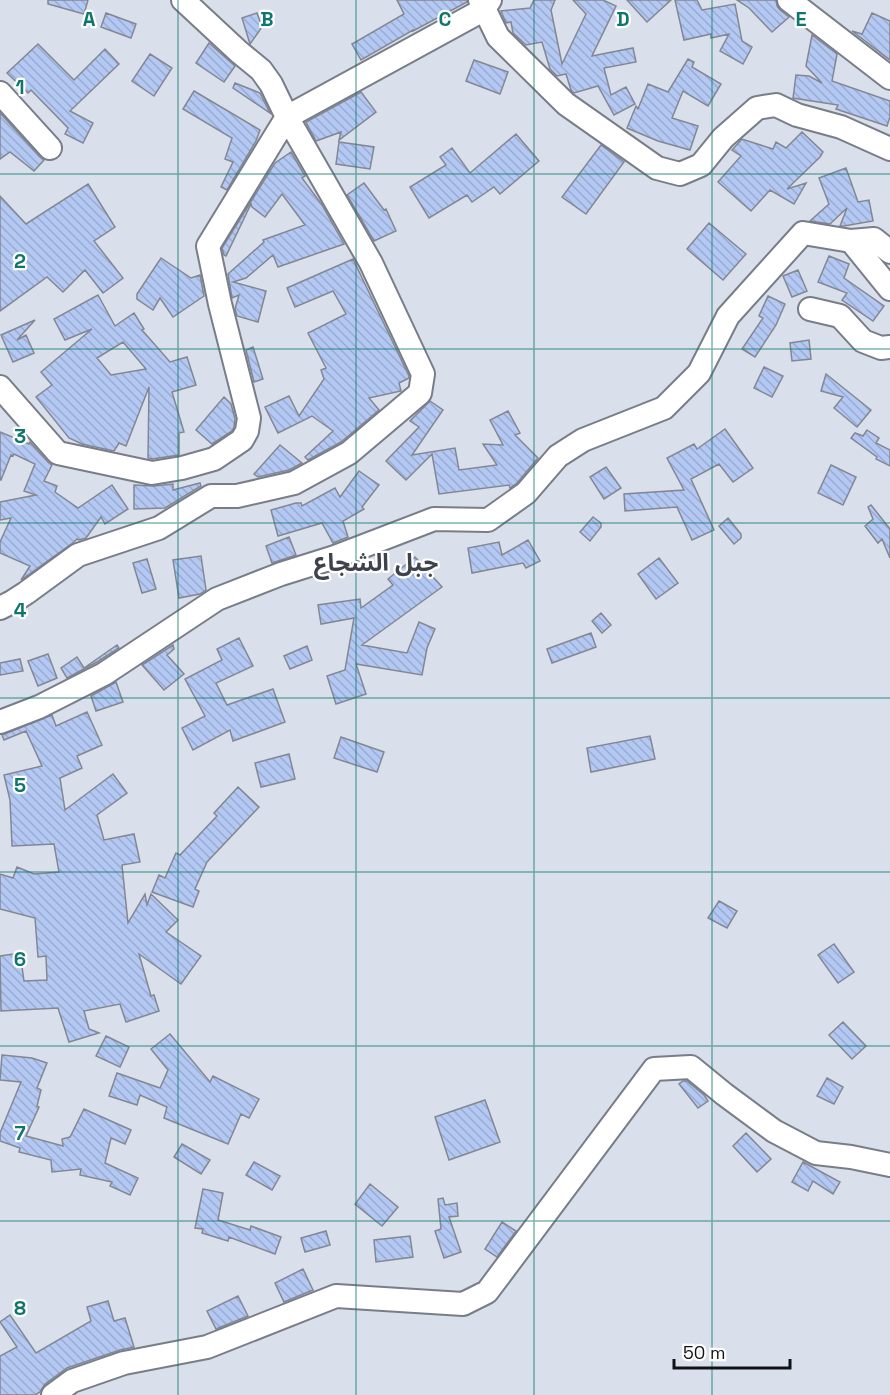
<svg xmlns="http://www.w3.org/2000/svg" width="890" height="1395" font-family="'Space Grotesk','Noto Sans Arabic',sans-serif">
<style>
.building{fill:url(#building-back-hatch);stroke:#828793;stroke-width:1.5;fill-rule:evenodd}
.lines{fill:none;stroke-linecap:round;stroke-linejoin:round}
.minor-casing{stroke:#787d88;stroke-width:26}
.minor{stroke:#fff;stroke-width:22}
.grid{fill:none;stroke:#0f766e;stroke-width:1.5;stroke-opacity:0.55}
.labels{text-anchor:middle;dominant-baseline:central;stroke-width:4.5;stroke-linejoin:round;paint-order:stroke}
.district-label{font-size:24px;font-weight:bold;fill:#3e424c;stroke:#fff}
.grid-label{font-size:20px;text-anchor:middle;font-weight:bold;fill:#0f766e;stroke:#fff;stroke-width:4.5;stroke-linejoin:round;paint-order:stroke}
</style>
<defs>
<pattern id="building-back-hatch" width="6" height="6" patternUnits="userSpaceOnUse" patternTransform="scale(1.5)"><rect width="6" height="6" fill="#b4c8f4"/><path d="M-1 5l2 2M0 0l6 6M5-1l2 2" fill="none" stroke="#9aabd0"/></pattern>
</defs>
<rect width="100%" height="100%" fill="#d9dfeb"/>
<path class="building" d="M48,0H88L84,14L48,4Z
M397,0H467V2L413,31V30L361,60L352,44L404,14Z
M534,0H555L551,10L562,64L586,14L573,0H603L616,6L592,56L633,48L636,62L604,68L611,95L626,87L635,104L614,115L598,86L574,93L571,90L566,74L557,76L550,69L542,42L526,45L513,33L511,22L506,23L501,11L530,8Z
M627,0H671L647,22Z
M675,0H697L702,10L735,4L742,41L752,47L743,64L720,51L729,34L711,38V34L684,40Z
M737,0H776L777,6L780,10L789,17L772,32L749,8Z
M106,13L136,24L131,38L101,27Z
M257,13L262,27L250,44L242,18Z
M872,13L890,21V60L852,31L862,34Z
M812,35L837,54L832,81L890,101V117L887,126L836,109L838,105L793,98L796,75L809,76L822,83L806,66Z
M209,43L235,66L224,82L196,63Z
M38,44L74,80L105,49L119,64L70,111L93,123L83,143L65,134L68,128L31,90L28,93L7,73Z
M150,54L172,68L154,96L132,81Z
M688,59L694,62L692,67L721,84L708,106L683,91L672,118L698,126L690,150L658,141L627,128L636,106L638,109L648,84L668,92Z
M474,60L508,72L500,94L466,81Z
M235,83L260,93L270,113L233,88Z
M194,91L260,130L256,141L227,190L221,187L233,162L225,159L232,138L183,109Z
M361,92L376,112L339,140L341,132L316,141L306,122Z
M0,113L40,157L44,160L34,171L10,152L0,159Z
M802,132L823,152L820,157L787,189L806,183L794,204L770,190L751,211L718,182L741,156L732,150L742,139L773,149L776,142L786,148Z
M516,134L539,161L500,194L494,187L472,202L467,195L429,218L410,187L446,165L440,157L452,148L470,173Z
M339,142L374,147L370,169L336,164Z
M601,145L624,162L586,214L562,197Z
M291,152L305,176L302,178L322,205L344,244L278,267L273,255L246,278L233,282L266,291L258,322L237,316L235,309L239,295L232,298L228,274L264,242L263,240L305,225L282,194L265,217L252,207L251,204L226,256L224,255L222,248L275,163Z
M846,168L858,202L869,200L873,221L844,226H840L847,208L830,224L810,221L829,204L819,178Z
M364,183L384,210L386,209L396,231L374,241L347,195Z
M88,184L115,227L94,241L123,278L103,293L85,270L63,292L47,277L0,311V196L26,224Z
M709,223L746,254L723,280L687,249Z
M829,256L849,264L844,278L884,306L873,321L842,300L847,293L818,282Z
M161,258L191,278L200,275L204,296L173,317L160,298L153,310L137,299V294Z
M353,259L409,376V378L399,383L401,391L369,398L379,410L341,442L308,460L305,457L333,431L312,416L278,433L265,407L289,396L299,416L324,379L321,370L326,368L308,333L346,314L333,291L295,307L287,288Z
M798,270L807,291L792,297L783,276Z
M98,295L115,326L134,313L144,329L142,330L170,362L187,357L196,385L172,392L184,432L179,433V455L152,459L148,458L149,387L126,446L119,443L114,451L82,444L69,438L36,397L52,385L41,372L92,329L65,340L54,319ZM123,342L146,369L111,375L97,358Z
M768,296L785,304L776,325L755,357L742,349L763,318L759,316Z
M35,320L17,340L26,335L34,353L13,362L1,335Z
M809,340L811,359L792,361L790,343Z
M253,347L263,379L254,382L246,350Z
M764,367L783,376L772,397L754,388Z
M826,374L871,410L857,427L834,408L843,397L821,391Z
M224,397L231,404L235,419L234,427L232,431L212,444L196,430Z
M430,401L443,410L412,455L455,448L459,470L497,465L483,444L503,445L490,420L508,411L520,433L515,435L538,458L517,483L510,488L509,485L439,494L432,454L406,480L386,461L419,427L410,421Z
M725,429L753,468L733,482L719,464L691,479L714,530L692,540L677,507L625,511L624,494L684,490L667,458L694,444L697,449Z
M867,430L879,438L876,443L890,450V466L876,459L877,457L851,438L855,433L863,436Z
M0,432L29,444L30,442L48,462L52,465L44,481L57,486L55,492L78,508L112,485L128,509L105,524L101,517L86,538L79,540L77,539L74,542L21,580L30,566L0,553V542L11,518L0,520V502L36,495L24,491L35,464L14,454L13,456L11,455L1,480H0Z
M280,445L302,463L289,470L258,477L254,474Z
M831,465L856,477L843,505L818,493Z
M606,467L621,488L604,499L590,477Z
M359,471L379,485L362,507L364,509L343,521L348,537L333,543L322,523L278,536L271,510L296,503H301L302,506L335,488L340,497Z
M200,483L201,486L165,508L134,509V485L154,486L173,484V490Z
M871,505L890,529V558L882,539L878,543L865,526L873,519L868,507Z
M593,517L601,523V527L590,541L580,532Z
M728,518L741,534V538L734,544L719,526Z
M289,537L296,555L272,563L266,546Z
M528,540L540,561L526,568L523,563L472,573L468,548L499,542L502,555Z
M201,556L206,590L200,594L179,598L173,560Z
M415,557L442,587L362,645L407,653L419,622L435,629L427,648L422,675L356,664L366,694L336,704L327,676L345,670L354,618L321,624L318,605L360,599L361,608L393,585L388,579Z
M659,558L678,583L656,599L638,574Z
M147,559L156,589L142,593L133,563Z
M601,613L611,625L602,633L592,621Z
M591,633L596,647L552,663L547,649Z
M239,638L253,666L216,683L227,705L273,689L285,722L233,741L230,730L193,750L182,728L205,716L185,679L222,660L217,649Z
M117,645L119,648L97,662L67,678L61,668L77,657L84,668Z
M173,645L174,649L167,655L184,674L164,690L142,665Z
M307,646L312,660L290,669L284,656Z
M48,654L57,678L38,686L28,661Z
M20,659L23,671L0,675V663Z
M116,682L123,702L96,711L91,696Z
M87,712L102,745L77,756L82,768L60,778L65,810L113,774L127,793L97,815L104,840L134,834L140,862L122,865L128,923L145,894L147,905L151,894L178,920L166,932L201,956L181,984L139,954L151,996L154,995L159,1011L126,1022L120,1004L84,1011L89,1029L99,1033L69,1042L58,1008L1,1011L0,956L20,953L24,981L47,980L46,956L38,957L35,918L0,909V874L13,878L17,867L34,874L59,872L54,844L12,846L10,800L4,775L42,766L26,731L4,740L2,735L52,715L56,726Z
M650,736L655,759L591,772L587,748Z
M341,737L384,752L377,772L334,758Z
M289,754L295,779L261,787L255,763Z
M238,787L259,807L207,862L195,889L199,891L193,907L152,892L159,875L165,878L176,853L180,855L217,816L214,813Z
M719,901L737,911L727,928L708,918Z
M834,944L854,972L838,983L818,955Z
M843,1022L866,1046L852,1059L829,1035Z
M170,1034L210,1082L213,1076L259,1099L249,1118L241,1114L228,1144L164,1118L167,1107L140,1095L137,1105L109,1096L117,1073L160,1088L168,1070L151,1049Z
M106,1036L129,1047L120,1067L96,1056Z
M2,1055L32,1058L47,1063L37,1088L41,1090L37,1106L39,1107L26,1136L63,1146L62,1139L70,1137L84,1109L131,1130L125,1144L111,1138L105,1163L138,1178L130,1195L110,1186L112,1182L80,1175L81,1169L52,1172L51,1160L19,1152L20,1148L0,1141V1133L21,1082L0,1080Z
M827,1078L843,1087L834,1104L817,1096Z
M683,1081H687L704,1095L708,1101L698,1108L679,1084Z
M485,1100L500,1142L449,1160L435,1117Z
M746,1133L771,1159L757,1172L733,1146Z
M182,1144L210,1160L201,1174L174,1157Z
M254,1162L280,1176L272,1190L246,1175Z
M803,1162L840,1182L833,1194L813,1181L808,1191L792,1182Z
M370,1184L398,1207L382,1226L355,1204Z
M203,1189L223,1193L218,1220L250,1230L251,1226L281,1237L275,1254L229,1237L228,1241L202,1233L203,1229L195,1228Z
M443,1198L445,1205L457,1203L458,1216L449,1217L461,1252L444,1258L435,1231L441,1229L438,1199Z
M502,1222L516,1231L497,1257L485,1249Z
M326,1231L330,1245L305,1252L301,1238Z
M410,1236L413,1257L376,1262L374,1240Z
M303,1269L313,1290L284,1302L275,1283Z
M238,1296L248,1316L216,1329L207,1311Z
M108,1301L114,1321L125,1318L134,1347L120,1350L67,1368L45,1384L40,1392L35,1395H0V1356L17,1347L0,1322L10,1315L36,1353L91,1321L87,1307Z"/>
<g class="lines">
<g class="minor-casing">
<path id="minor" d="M480,0L498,37L566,104L657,168L680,174L701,165L723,138L757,108L776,105L797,115L841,127L890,149
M789,0L890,78
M0,93L50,148
M851,241L890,289
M810,309L840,316L863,341L881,348L890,347
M0,387L58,453L152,473L182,468L214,459L242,440L247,431L249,418L220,304L208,246L287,117L483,10L490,0
M0,608L12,602L26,593L78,555L159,528L211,496H237L294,483L349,453L420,393L423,374L371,263L287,117L271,84L261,70L239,52L183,0
M0,722L39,707L104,674L217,599L281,574L335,557L434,519L488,520L526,493L558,456L583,440L664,408L699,373L728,316L803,233L851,241L874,239L890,252
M53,1395L72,1381L124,1363L207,1347L336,1296L463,1304L487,1292L654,1069L691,1067L724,1094L774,1131L816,1153L851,1157L890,1165"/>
</g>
<use href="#minor" class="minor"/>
</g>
<path class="grid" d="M178,0V1395M356,0V1395M534,0V1395M712,0V1395M0,174H890M0,349H890M0,523H890M0,698H890M0,872H890M0,1046H890M0,1221H890"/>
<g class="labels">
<g class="district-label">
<text x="376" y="562">جبل الشجاع</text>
</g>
</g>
<g class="grid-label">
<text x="89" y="26">A</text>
<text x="267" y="26">B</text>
<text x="445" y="26">C</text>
<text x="623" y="26">D</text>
<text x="801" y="26">E</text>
<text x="20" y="94">1</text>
<text x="20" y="268">2</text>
<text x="20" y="443">3</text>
<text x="20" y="617">4</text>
<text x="20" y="792">5</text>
<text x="20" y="966">6</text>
<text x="20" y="1140">7</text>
<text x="20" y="1315">8</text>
</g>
<path d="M674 1359v9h116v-9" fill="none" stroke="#101216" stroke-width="3"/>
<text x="683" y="1359" font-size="18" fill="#101216" stroke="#ffffff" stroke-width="4.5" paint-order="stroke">50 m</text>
</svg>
